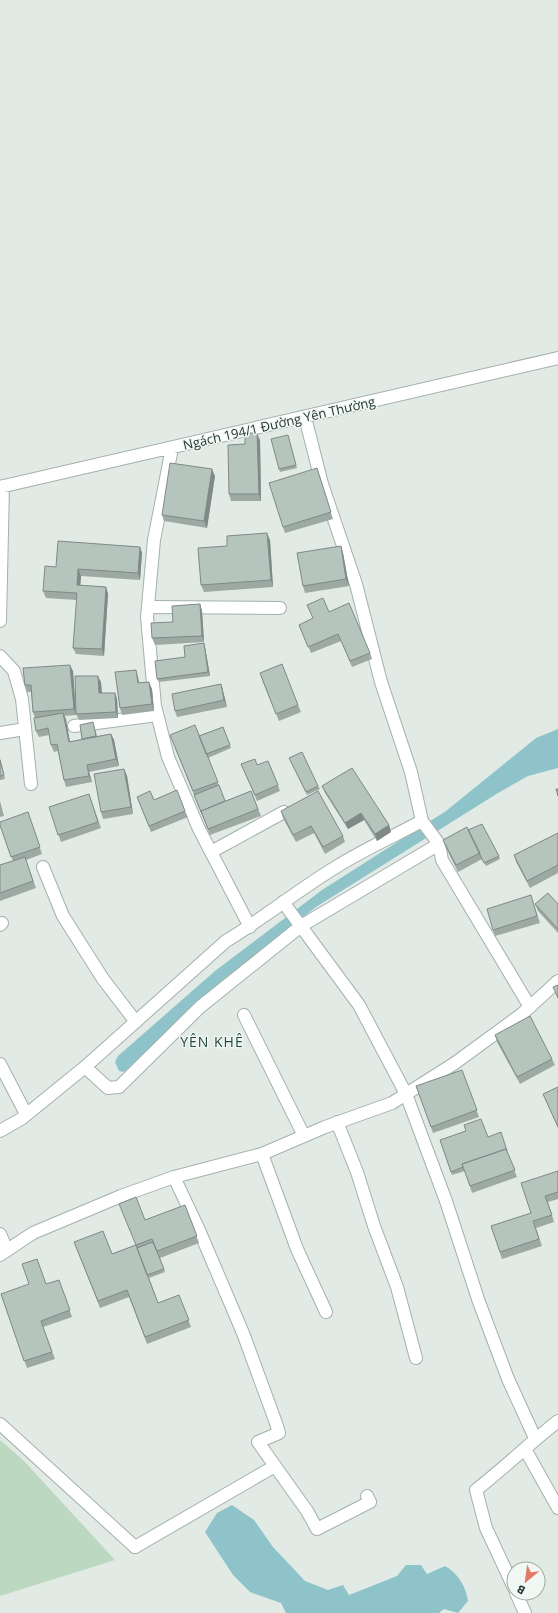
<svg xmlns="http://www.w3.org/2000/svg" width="558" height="1613" font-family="'Open Sans',sans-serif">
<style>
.green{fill:#bcd8c1}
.water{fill:#8ec4c9}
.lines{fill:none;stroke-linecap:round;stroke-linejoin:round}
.service-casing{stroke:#a4b1ab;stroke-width:14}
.minor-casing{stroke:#a4b1ab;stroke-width:14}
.service{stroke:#fff;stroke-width:12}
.minor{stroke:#fff;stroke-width:12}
.wall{fill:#9da9a3}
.shaded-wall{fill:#7f8985}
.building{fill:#b6c4be;stroke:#7f8985}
.labels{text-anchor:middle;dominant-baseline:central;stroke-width:3;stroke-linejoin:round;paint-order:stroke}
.street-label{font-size:13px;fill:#233831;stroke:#f1f7f3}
.neighbourhood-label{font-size:14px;letter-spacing:1px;fill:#21483b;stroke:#f1f7f3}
</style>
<rect width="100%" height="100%" fill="#e1eae5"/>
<path class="green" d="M0,1440L23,1460L115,1560L0,1596Z"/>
<path class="water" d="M558,729V768L528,776L498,793L316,907L220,982L124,1072L119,1071L115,1062L118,1056L215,971L322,890L446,811L536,738Z
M232,1505L254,1520L273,1547L305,1581L328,1590L343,1585L349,1595L397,1576L406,1565H421L427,1574L445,1566C458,1573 466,1587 468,1601L458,1613L444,1609L439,1613H286L281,1603L250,1592L233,1575L205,1532L217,1513Z"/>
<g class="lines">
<g class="service-casing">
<path id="service" d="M148,607L280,608
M74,726L157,715
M211,852L284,812
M0,925L2,923
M244,1015L304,1136
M0,1064L26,1114
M337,1122L357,1172L374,1226L397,1287L416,1358
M262,1154L297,1249L326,1312
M174,1177L199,1230L243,1333L276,1423L279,1433L258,1442L307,1511L317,1529L370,1502L367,1496
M135,1547L275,1466"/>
</g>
<g class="minor-casing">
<path id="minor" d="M305,417L322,484L356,584L381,682L411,772L422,821L439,844L442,860L530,1007
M172,448L154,540L147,617L155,706L168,757L199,829L250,927
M0,487L558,358
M0,621L3,486
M0,656L14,671L22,699L31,784
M0,733L25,729
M43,867L63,916L103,979L136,1022
M283,902L359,1005L406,1094L446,1201L479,1302L508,1379L535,1438
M85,1067L108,1088L119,1087L200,1007L301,926L439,844
M0,1131L21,1119L85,1067L226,941C264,918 298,890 336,867C363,850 394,836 422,821
M0,1234L7,1250
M0,1255L33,1233L121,1196L174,1177L262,1154L325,1127L392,1103L455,1063L522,1014L558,981
M0,1424L135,1547
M525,1449L558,1508
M514,1588L486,1528L476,1490C504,1468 530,1443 558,1421
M516,1593L525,1613"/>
</g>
<use href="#service" class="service"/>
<use href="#minor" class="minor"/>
</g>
<path class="wall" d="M289,439L297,468L280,472L279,469Z
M260,440L261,501H231L229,494L245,444Z
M319,475L333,519L285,533L283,527Z
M215,476L207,528L164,521L162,515Z
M270,540L273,587L204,592L201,585L227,546Z
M341,546L343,553L349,586L305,593L303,586Z
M140,547L142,553L140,580L81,576L80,585L106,587L108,594L104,656L76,654L73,648L77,600L46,598L43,591L56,567Z
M200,604L202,611L204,642L155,645L152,638L173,622Z
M307,605L329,612L370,653L372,659L352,667L341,641L311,653L299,625L313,618Z
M205,647L210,676L159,682L157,679L185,657Z
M73,671L76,715L64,716L70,742L82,739L93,722L97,736L111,734L114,740L119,766L89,772L92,782L66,787L64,780L58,751L54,752L51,745L49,735L39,737L36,731L35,718L33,712L31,692H27L25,685Z
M138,677L139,683L152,689L154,711L122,715L120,708Z
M262,680L298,705L301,712L279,721Z
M101,682L102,693H115L117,699L118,718L79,720L76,714Z
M221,684L223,691L227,707L177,717L175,711Z
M223,727L231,748L208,758L225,801L251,791L261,816L210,835L170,735L199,736Z
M0,758L5,779L0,780Z
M289,758L318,786L320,789L307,795Z
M241,764L257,765L278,785L280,791L257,801Z
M124,769L127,776L133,814L103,819L101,812Z
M322,786L389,825L391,832L377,841L364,820L348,829L325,793Z
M89,794L101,828L61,842L49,807Z
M137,797L154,800L185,811L188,817L151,832Z
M0,801L4,816L0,817Z
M281,811L343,836L345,842L325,854L314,833L296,842L283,818Z
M28,812L42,854L26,860L36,888L0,901V865L13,861L0,825Z
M468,830L499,856L500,859L486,866L482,859L458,872L445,846L443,840Z
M558,833V873L530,888L516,862L514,855Z
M533,902L540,923L495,936L493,930Z
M535,904H558V933L538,911Z
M495,1035L552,1059L555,1065L520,1084L497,1042Z
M462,1070L479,1117L433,1133L416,1086Z
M558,1087V1128L543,1094Z
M488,1137L508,1154L517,1177L472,1193L465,1171L452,1175L440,1140Z
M558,1172V1199L548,1202L554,1222L536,1228L542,1246L502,1259L491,1226L531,1213Z
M185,1205L199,1243L160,1258L157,1250L165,1272L149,1278L158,1303L179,1295L191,1327L147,1344L129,1297L100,1308L74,1242L112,1254L135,1245L145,1220Z
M59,1280L72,1317L43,1327L55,1359L27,1368L1,1294L46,1284Z"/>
<path class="shaded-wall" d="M257,433L260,440L261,501L259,494Z
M212,469L215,476L207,528L204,521Z
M267,533L270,540L273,587L271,580Z
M341,546L343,553L349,586L346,579Z
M140,547L142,553L140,580L138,573Z
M78,569L81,576L80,591L77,585Z
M106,587L108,594L104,656L102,649Z
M200,604L202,611L204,642L202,636Z
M204,643L205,647L210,676L208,672Z
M70,665L73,671L76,715L74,709Z
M136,670L138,677L140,690L138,683Z
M98,676L101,682L102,700L99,693Z
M149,682L152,689L154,711L152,704Z
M221,684L223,691L227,707L224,700Z
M115,693L117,699L118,718L116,712Z
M63,713L66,719L71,748L69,742Z
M111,734L114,740L119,766L116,759Z
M87,765L89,772L92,782L89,776Z
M124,769L127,776L133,814L131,807Z
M361,813L364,820L348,829L345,823Z
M389,825L391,832L377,841L375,834Z"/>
<path class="building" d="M245,433H257L259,494H229L228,445L245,444Z
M288,435L296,465L279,469L271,439Z
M170,463L212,469L204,521L162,515Z
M317,468L331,512L283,527L269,483Z
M267,533L271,580L201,585L198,548L227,546V536Z
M58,541L140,547L138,573L78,569L77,585L106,587L102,649L73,648L77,593L43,591L45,566L56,567Z
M341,546L346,579L303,586L297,553Z
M323,598L329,612L349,603L370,653L350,661L338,634L308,647L299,625L313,618L307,605Z
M200,604L202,636L152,638L151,623L173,622L172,606Z
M204,643L208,672L157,679L155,661L185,657L184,646Z
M282,664L298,705L276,714L260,673Z
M70,665L74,709L33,712L31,685H25L23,668Z
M136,670L138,683L149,682L152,704L120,708L115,672Z
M75,676H98L99,693H115L116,712L76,714Z
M221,684L224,700L175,711L172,694Z
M63,713L69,742L111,734L116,759L87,765L89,776L64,780L57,744L51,745L48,728L36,731L34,718Z
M93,722L96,736L82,739L80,725Z
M195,725L218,782L193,791L170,735Z
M223,727L230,745L206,754L199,736Z
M302,752L318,786L306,792L289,758Z
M255,759L257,765L268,761L278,785L255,795L241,764Z
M0,760L4,775L0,776Z
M352,768L389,825L375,834L361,813L345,823L322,786Z
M124,769L131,807L101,812L94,774Z
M219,785L225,801L201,811L202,814L194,795Z
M556,789H558V796Z
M177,790L185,811L149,826L137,797L150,791L154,800Z
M251,791L258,809L208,829L201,811Z
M318,791L343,836L323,847L311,826L293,835L281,811Z
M89,794L98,822L58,835L49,807Z
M28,812L40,847L11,857L0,825V822Z
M482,824L499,856L484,863L468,830Z
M467,827L480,853L456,865L443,840Z
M558,833V865L527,881L514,855Z
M25,857L33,881L0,893V865Z
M548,893L558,904V929L535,904Z
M531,895L537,916L493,930L487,909Z
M558,985V998L553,987Z
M530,1016L552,1059L517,1077L495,1035Z
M462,1070L477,1110L431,1127L416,1086Z
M558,1087V1127L543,1094Z
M481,1119L488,1137L501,1132L507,1151L506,1149L462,1164L463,1167L451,1172L440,1140L466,1131L464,1125Z
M506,1149L515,1170L470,1186L462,1164Z
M558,1171V1192L545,1196L552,1215L533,1221L539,1239L500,1252L491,1226L531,1213L521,1183Z
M136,1197L145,1220L185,1205L197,1236L157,1251L152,1239L136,1245L119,1204Z
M103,1231L112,1254L136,1245L158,1303L179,1295L189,1320L145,1337L127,1290L98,1301L74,1242Z
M153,1242L164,1269L147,1275L137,1248Z
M37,1259L46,1284L59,1280L70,1310L41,1321L52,1352L24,1361L1,1294L29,1284L22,1264Z"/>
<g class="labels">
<g class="street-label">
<text transform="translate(279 423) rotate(-13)">Ngách 194/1 Đường Yên Thường</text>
</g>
<g class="neighbourhood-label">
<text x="212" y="1041">YÊN KHÊ</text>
</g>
</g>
<g transform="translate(526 1581) rotate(209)"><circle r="19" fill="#f1f7f3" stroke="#9faba5"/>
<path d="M0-3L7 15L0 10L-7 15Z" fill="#e27b66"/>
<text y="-6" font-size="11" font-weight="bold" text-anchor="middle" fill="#233831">B</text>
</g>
</svg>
